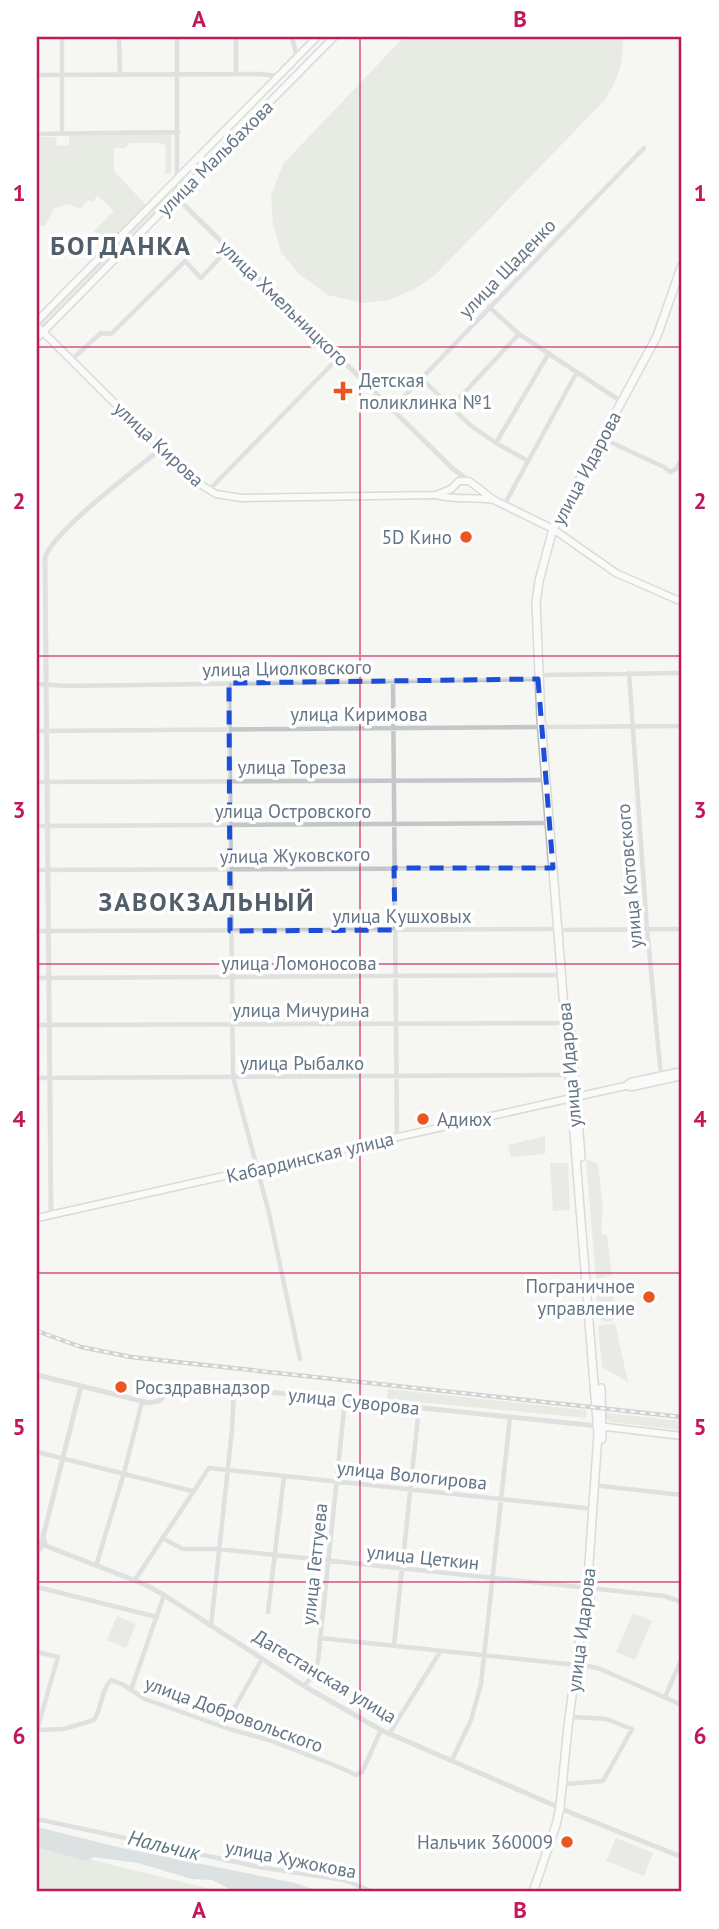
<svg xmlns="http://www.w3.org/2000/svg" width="719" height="1929" font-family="'PT Sans',sans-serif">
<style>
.green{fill:#d7ddd3}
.water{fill:#bcc7cd}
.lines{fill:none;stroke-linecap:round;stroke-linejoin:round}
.secondary-casing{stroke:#b5babf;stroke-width:9}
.primary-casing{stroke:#b6babe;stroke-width:10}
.minor{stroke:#c3c7ca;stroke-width:4.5}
.tertiary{stroke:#c3c7ca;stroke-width:5}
.secondary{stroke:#fff;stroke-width:6}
.primary{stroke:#fff;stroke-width:7}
.rail-casing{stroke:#a3a9af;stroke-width:4.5}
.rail{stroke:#fff;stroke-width:2;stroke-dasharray:5;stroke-linecap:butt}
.marked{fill:none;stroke:#1d4ed8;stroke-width:5;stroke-dasharray:14 9;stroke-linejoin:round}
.grid{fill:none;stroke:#c2185b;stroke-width:2;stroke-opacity:0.55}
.poi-dot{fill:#e9561f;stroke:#fff;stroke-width:2.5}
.labels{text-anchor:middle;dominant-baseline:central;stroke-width:7;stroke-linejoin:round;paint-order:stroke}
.street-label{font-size:19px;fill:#647585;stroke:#fff}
.poi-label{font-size:19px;fill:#647585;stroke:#fff;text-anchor:start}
.water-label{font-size:21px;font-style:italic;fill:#5f7781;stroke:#fff}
.district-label{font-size:26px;font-weight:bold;letter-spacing:2px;fill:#525e69;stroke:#fff}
.neatline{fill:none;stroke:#c2185b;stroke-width:2.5}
.grid-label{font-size:23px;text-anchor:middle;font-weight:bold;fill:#c2185b}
</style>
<rect width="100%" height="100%" fill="#f6f6f2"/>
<path class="green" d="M404,37H623C623,65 619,77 605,100L435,275L416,288L389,300L363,303L328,295L299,274L281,252L273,224L271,196L283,164Z
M171,134V173L165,174L166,146L161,143H130L125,148H114V171L146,205L103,249L94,231L114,211L98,196L92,202L88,200L80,209L69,204L54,208L45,226H37V137H56L57,146L69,145V136Z
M169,192L171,193V198L46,325H42L41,320Z
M545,1136V1154L511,1157L508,1145Z
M586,1159L598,1164L603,1209L601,1234L607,1235L612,1275L596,1279Z
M550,1163H568L570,1210L553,1211Z
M612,1279L616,1316L611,1322L602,1321C595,1310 596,1295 597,1282Z
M615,1323L628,1382L602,1367L598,1326Z
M388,1389L586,1410L587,1418L387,1399Z
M606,1413L682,1421V1430L610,1422L605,1418Z
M633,1613L652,1621L635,1660L616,1652Z
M117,1616L136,1624L126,1648L107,1640Z
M616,1838L653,1853L644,1876L606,1861Z
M38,1847L224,1892H37Z"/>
<path class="water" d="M37,1827L122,1848L295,1883L322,1892H236L212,1880L192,1879L138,1863L94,1857L86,1861L37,1847Z"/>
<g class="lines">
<g class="secondary-casing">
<path id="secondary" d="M37,321L317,37
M37,326L190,478L216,494L241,498L436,495C456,501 475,496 494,500
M37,338L334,37
M436,495L451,489L459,481H469L494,500L553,529L616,573L682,602
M625,1086L631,1082L682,1071
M37,1218L625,1086L632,1087L682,1076
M598,1426L682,1436"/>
</g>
<g class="primary-casing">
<path id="primary" d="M570,1019L581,1157
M601,1388L602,1439
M588,1614L592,1584
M533,1892L556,1825L560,1807L568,1726L588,1578L598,1434L541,719L536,603L539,581L553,529L657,336L682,265"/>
</g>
<path class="minor" d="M62,37V134
M119,37L120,74
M177,37V178L186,186
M236,37V74
M292,37L297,58
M37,75L260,74L278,76
M37,134L178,132
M489,307L519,334L622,402
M71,360L101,333L111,334L185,261L201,278L228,249
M421,378L470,425L496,443L528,461
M451,407L519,334
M392,409L644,148
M606,440L664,467L670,472L676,469L682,459
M496,443L549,353
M208,491L339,357
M504,505L577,372
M629,673L647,929L661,1076
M543,675L682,673
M393,681L397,1137
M229,683L233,1077L269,1213L300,1359
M37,684L69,686L538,679
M37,731L682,726
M37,782L547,780
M37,826L549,823
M37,870L553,868
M563,930L682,929
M37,931L557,929
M37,978L561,975
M37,1025L565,1023
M37,1078L568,1075
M37,1452L192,1491
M601,1486L682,1495
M162,1538L183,1549H219L664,1596L682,1602
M37,1541L44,1543L37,1553
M96,1566L124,1473L142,1402
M135,1580L209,1468L594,1509
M37,1587L157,1617
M268,1612L284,1476
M211,1626L232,1430L234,1389
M320,1638L576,1665
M394,1645L419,1407
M37,1652L58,1657L37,1730
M581,1665L598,1668L682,1705
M304,1686L314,1674L318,1661L345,1400
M131,1690L164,1595
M665,1697L682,1658
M224,1727L262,1659
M37,1730L64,1729L94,1720C102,1708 101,1690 111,1680L122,1684L145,1699L229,1729L269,1740L339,1767L356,1775L362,1772L381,1730
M389,1734L440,1652
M452,1760L471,1720L481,1684L510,1417
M566,1784L603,1781L632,1729L606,1719L574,1717
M37,1819L259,1867L344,1880L374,1892"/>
<path class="tertiary" d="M177,178L174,190L176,197L452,468L468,480
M51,1215L45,558C51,533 137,468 161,449
M37,1375L149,1403L159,1401L174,1384L182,1383L598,1426
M81,1386L43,1537L46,1546L144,1584L164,1595L304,1686L381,1730L574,1814L682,1857"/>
<use href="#secondary" class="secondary"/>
<use href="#primary" class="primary"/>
<g class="rail-casing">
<path id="rail" d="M37,1331L81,1347L131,1357L682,1417"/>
</g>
<use href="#rail" class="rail"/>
</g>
<path d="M0 0H719V1929H0ZM538,679L553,868H394L395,930L230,931L229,683Z" fill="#f6f6f2" fill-opacity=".55" fill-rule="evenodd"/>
<path class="marked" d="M538,679L553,868H394L395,930L230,931L229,683Z"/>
<path class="grid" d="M360,37V1892M37,347H682M37,656H682M37,964H682M37,1273H682M37,1582H682"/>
<g class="poi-dot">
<path d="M339.5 380.5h7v7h7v7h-7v7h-7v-7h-7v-7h7z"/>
<circle cx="466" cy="537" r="7"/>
<circle cx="423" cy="1119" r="7"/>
<circle cx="649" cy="1297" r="7"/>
<circle cx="121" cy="1387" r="7"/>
<circle cx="567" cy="1842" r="7"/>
</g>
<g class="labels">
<g class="street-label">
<text transform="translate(215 158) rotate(-45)">улица Мальбахова</text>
<text transform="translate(507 268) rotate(-46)">улица Щаденко</text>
<text transform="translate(284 303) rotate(44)">улица Хмельницкого</text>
<text transform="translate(159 444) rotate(43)">улица Кирова</text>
<text transform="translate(586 468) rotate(-62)">улица Идарова</text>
<text transform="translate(287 668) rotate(-1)">улица Циолковского</text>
<text x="359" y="714">улица Киримова</text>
<text x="292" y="767">улица Тореза</text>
<text x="293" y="811">улица Островского</text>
<text transform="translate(295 855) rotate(-1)">улица Жуковского</text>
<text transform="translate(629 876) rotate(-95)">улица Котовского</text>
<text x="402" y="916">улица Кушховых</text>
<text x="299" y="963">улица Ломоносова</text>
<text x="301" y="1010">улица Мичурина</text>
<text x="302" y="1063">улица Рыбалко</text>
<text transform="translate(569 1065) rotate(-95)">улица Идарова</text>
<text transform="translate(310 1157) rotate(-13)">Кабардинская улица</text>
<text transform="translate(354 1401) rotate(6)">улица Суворова</text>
<text transform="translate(412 1475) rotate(6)">улица Вологирова</text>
<text transform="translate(423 1557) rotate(6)">улица Цеткин</text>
<text transform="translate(314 1564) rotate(-84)">улица Геттуева</text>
<text transform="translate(581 1630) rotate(-83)">улица Идарова</text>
<text transform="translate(325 1676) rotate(31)">Дагестанская улица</text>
<text transform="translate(234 1714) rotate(20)">улица Добровольского</text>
<text transform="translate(291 1859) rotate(11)">улица Хужокова</text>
</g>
<g class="poi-label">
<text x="359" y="380">Детская<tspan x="359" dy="22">поликлинка №1</tspan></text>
<text x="452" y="537" text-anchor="end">5D Кино</text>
<text x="437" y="1119">Адиюх</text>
<text x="635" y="1286" text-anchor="end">Пограничное<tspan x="635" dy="22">управление</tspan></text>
<text x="135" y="1387">Росздравнадзор</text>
<text x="553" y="1842" text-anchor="end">Нальчик 360009</text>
</g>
<g class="water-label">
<text transform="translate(164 1845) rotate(13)">Нальчик</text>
</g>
<g class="district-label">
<text x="121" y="245">БОГДАНКА</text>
<text x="207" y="901">ЗАВОКЗАЛЬНЫЙ</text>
</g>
</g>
<rect width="719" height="1929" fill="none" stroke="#ffffff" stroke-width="77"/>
<rect x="38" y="38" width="642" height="1852" class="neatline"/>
<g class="grid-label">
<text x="199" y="27">A</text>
<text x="520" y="27">B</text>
<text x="19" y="201">1</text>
<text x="700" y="201">1</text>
<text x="19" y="509">2</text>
<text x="700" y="509">2</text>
<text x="19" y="818">3</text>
<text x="700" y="818">3</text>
<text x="19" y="1127">4</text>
<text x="700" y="1127">4</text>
<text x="19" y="1435">5</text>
<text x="700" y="1435">5</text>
<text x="19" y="1744">6</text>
<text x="700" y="1744">6</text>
<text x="199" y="1918">A</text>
<text x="520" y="1918">B</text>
</g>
</svg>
